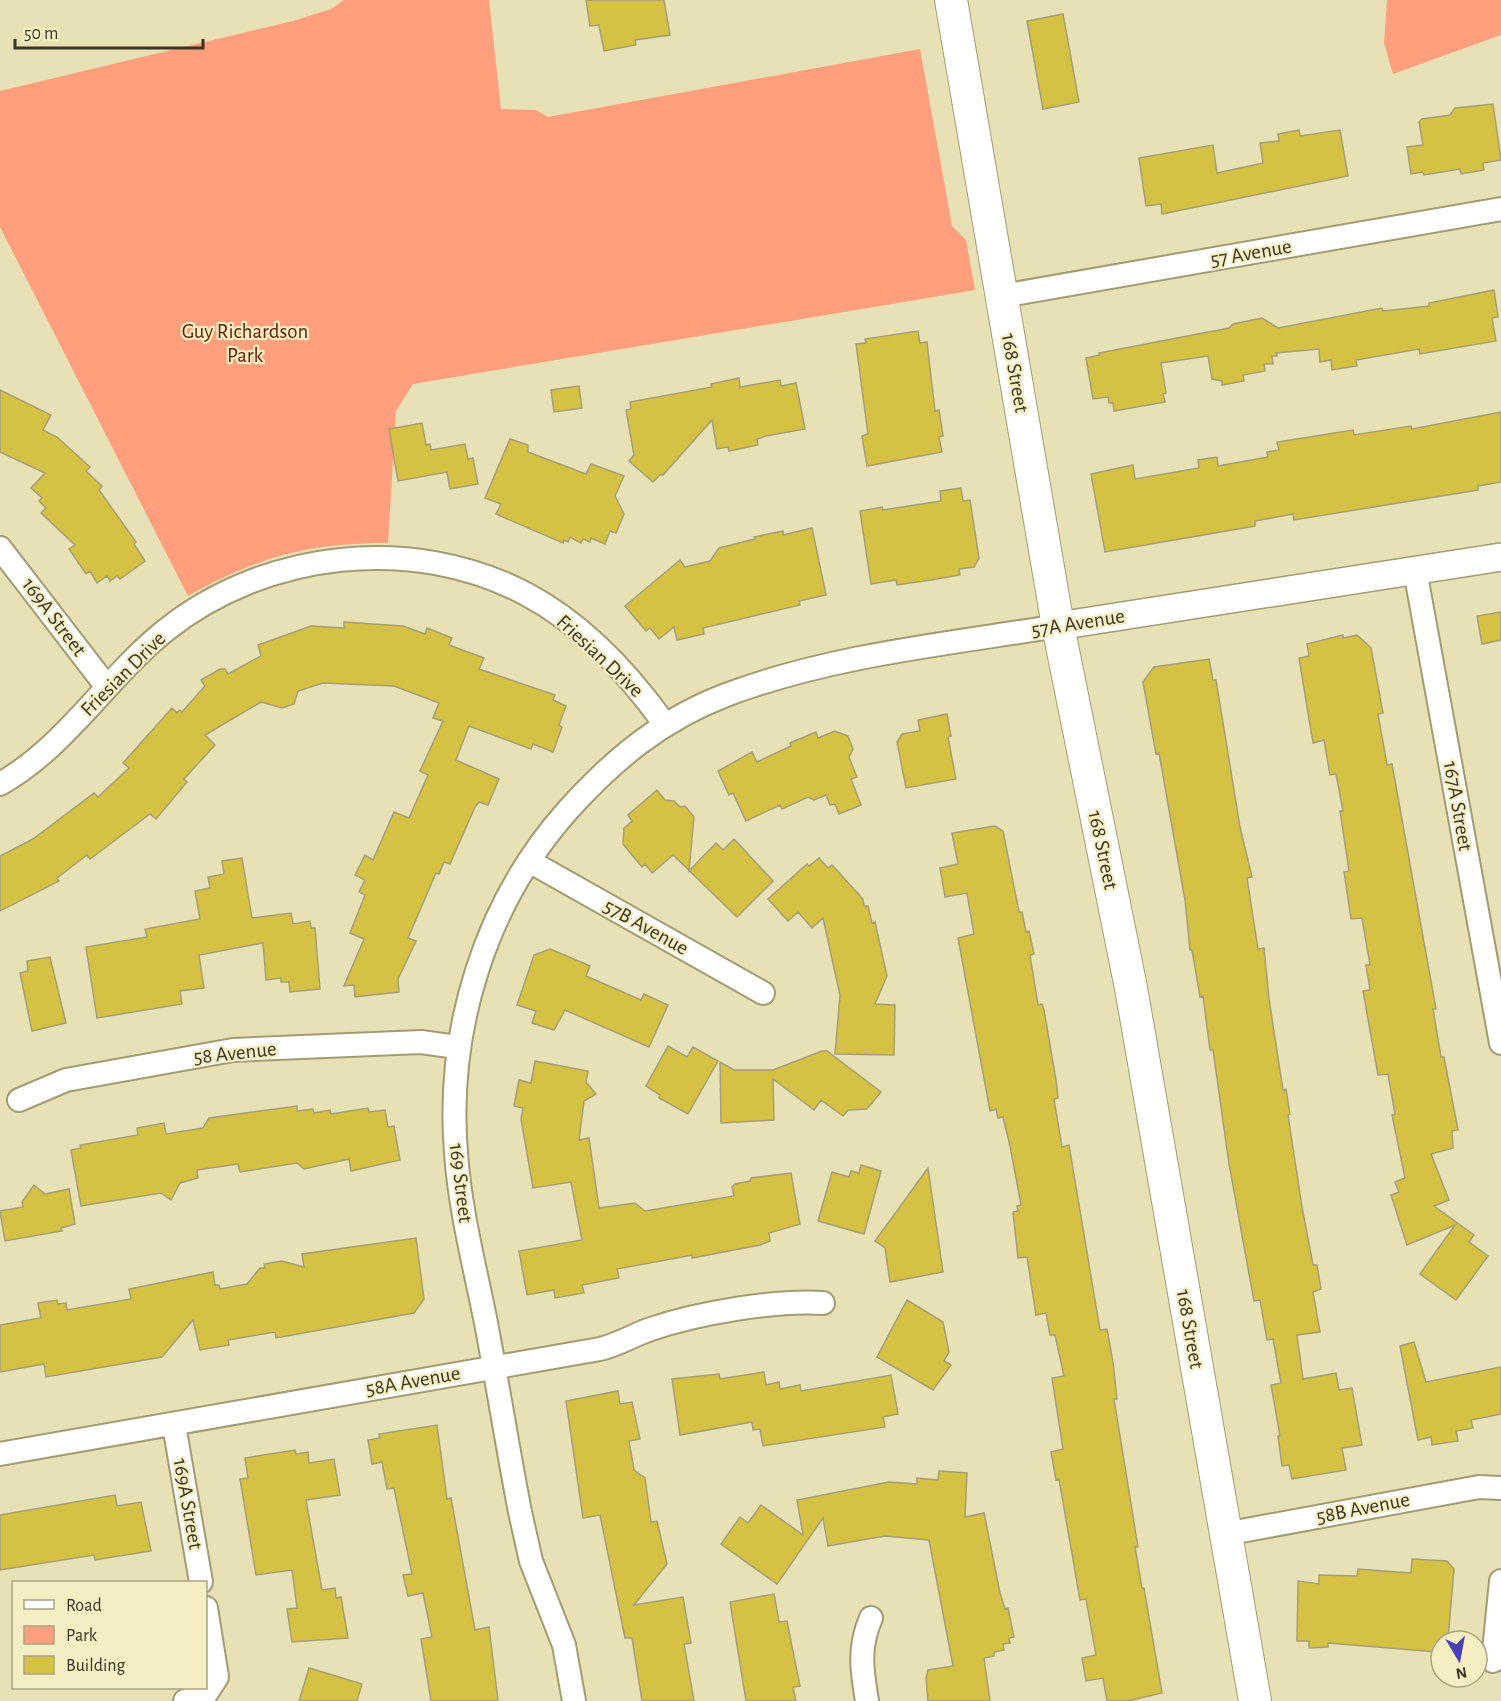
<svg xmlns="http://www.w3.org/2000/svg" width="1501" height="1701" font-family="'Alegreya Sans',sans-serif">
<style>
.green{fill:#ff9f7d}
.building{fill:#d5c144;stroke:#a69f76;stroke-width:1.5}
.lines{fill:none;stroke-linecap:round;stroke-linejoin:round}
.minor-casing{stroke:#a29c72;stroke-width:26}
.tertiary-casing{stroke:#a29c72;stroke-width:30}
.secondary-casing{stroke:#a29c72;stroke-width:34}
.minor{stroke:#fff;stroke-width:22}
.tertiary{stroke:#fff;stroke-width:27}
.secondary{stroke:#fff;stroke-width:32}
.labels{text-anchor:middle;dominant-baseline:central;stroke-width:4.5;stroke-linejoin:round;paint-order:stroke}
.street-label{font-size:21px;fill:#383524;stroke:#f5eec2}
.park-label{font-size:21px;fill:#621f03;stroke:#f5eec2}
</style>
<rect width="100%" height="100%" fill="#e8e1b5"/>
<path class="green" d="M344,0H489L501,109L536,110L548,117L920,49L951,220L952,226L966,240L975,290L413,384L396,411L388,543C308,543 257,557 188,596L0,227V91L293,21L331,9Z
M1387,0H1501V35L1393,74L1384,43Z"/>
<path class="building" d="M586,0H664L670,35L635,40L636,45L604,51L599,25L590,26Z
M1063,14L1079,102L1043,109L1027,21Z
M1493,104L1501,160L1483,163L1484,170L1461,174L1460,169L1424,175L1423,172L1411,174L1407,147L1423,145L1419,122L1422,119L1450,115L1455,108Z
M1299,130L1300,136L1340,130L1348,176L1162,214L1161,204L1146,206L1139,158L1213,145L1217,173L1263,163L1260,143L1279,141L1278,134Z
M1494,290L1498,317L1492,318L1496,341L1420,354L1419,349L1356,360L1357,366L1332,370L1331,360L1320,362L1319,349L1276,353L1277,356H1272L1273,364H1264L1265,371L1243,375L1244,381L1222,385V381L1212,379L1208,356L1161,363L1166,393L1163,394L1165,402L1114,411L1113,403H1109L1108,397L1093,399L1086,358L1100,355L1099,353L1229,328L1233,324L1262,318L1278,328L1382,308L1383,311L1429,306V303Z
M918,331L920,343L927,342L935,411L939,410L943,436L939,437L942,452L867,466L862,436L868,434L856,344L866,343L865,339Z
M739,378L740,387L780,380L781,386L796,383L805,429L766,436L757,439L758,445L729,451L728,447L717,449L712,420L663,475L661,474L653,482L629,461L634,455L626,410L631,409L630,402L712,387L711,384Z
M579,386L582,408L554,412L551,390Z
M0,390L51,415L43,430L57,437L90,467L86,471L102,486L99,490L136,542L134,544L145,561L120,579L117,576L110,581L107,576L97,583L90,571L86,574L69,549L75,545L41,513L46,508L39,501L42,498L31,488L45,473L0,452Z
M1501,412V482L1478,486V490L1294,520L1293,514L1255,521V526L1105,552L1091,474L1133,465L1135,479L1199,468L1198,460L1217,457L1218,466L1268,457L1267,452L1279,450L1277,442L1353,430L1354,435L1411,426L1412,429Z
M422,423L426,445L430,444L431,450L465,444L468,459L473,458L478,484L450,489L447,472L398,481L389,429Z
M510,439L528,445V452L586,474L591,464L624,476L615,496L624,514L616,533L610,531L605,544L591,538L590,542L583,539L581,543L570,537L568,542L564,540L563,543L496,514L501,504L485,498Z
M961,488L963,501L970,500L979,558L974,567L959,569L960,575L931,580L897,585L896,580L871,584L860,511L882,507L883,510L941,501L940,491Z
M812,528L826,595L799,601L800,605L703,628L704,634L677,640L674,627L659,639L650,628L646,631L625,606L680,560L685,567L710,561L719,548L755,539L754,537L783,531V535Z
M1501,612V640L1482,644L1477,616Z
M344,622L403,626L425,634L427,628L452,638L449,645L484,658L479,669L555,695L553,700L566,706L559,725L562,727L553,752L533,744L531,749L469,726L456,760L499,779L488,805L479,802L475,807L450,864L444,862L439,874L436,873L408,938L416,941L398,979L399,992L355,997L354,985L344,986L364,939L350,933L365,895L359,892L365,880L355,875L365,855L373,860L394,812L409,818L428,775L420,771L443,721L433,718L439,703L394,686L323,683L298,691L294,704L282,708L261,702L205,735L215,745L184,779L187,782L156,819L150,814L90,859L87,855L57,878L59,881L0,911V856L33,839L94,793L98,797L129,768L123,763L172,708L177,713L179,710L182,712L205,686L201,680L220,669H225L228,674L261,656L258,645L311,626L344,628Z
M1343,635V638L1357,635L1371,648L1383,713L1378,714L1387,765L1392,764L1436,1009H1433L1441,1057H1444L1458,1130L1452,1131L1453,1148L1431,1154L1449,1200L1434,1206L1474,1235L1469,1242L1488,1256L1456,1300L1420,1274L1455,1225L1407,1245L1391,1195L1399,1192L1395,1182L1405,1178L1392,1115L1395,1114L1388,1074L1378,1075L1363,991L1370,990L1366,965H1370L1362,918L1351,919L1344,872L1349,871L1340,811H1343L1336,774L1330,775L1324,740L1313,743L1299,658L1309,656L1307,644Z
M1209,659L1213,680H1216L1240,827L1252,877L1247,878L1258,949L1264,948L1269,999L1283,1090L1286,1089L1290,1114L1288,1115L1302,1207L1313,1265H1317L1321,1289L1313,1292L1320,1332L1297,1335L1303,1379L1336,1373L1339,1390L1352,1388L1362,1445L1342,1448L1346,1470L1292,1479L1289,1465L1282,1466L1278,1436H1280L1271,1385L1281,1383L1273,1339L1267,1340L1260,1300L1254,1301L1229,1164L1213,1050H1210L1203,996L1200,997L1192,950H1190L1185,900L1159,753L1156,754L1143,682L1154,667Z
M947,714L951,736L948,737L956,779L906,788L897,742L902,734L920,731L918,720Z
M835,731L848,736L853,749L849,757L857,777L851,779L861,805L839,814L835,804L830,805L826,795L814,800L808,797L782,809L780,805L746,821L733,793L729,795L718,771L752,752L757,762L791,746L790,743L816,732L818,738Z
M657,790L665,800L674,801L680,807L685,806L694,817L689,871L716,843L723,850L734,839L773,881L737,917L673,855L652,873L645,864L642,867L623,844L624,828L632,821L628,815Z
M995,826L1003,831L1019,912H1022L1026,932L1029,931L1034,954L1030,955L1038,1005L1042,1004L1044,1010L1056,1080L1058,1098L1054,1099L1062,1147L1069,1145L1100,1330L1107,1329L1113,1362L1117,1399H1114L1138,1547H1135L1142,1588H1144L1162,1693L1128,1701H1107L1103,1678L1086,1681L1082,1658L1096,1655L1086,1599L1080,1600L1059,1479L1056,1480L1051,1452L1063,1449L1052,1378L1064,1376L1055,1335H1050L1046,1313L1036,1315L1027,1257L1018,1258L1013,1212L1018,1211L1017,1206L1021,1205L1010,1146L1003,1117L998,1118L996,1109L990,1111L958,938L974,934L967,893L945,897L940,868L958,864L952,833Z
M242,858L252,918L291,913L293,924L310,921L311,928H315L320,989L290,992L289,982H281V978L266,980L263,943L199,955L204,988L180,991L182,1004L97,1018L86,947L147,937L145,929L200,919L195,891L210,888L208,877L224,874L222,861Z
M819,858L828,868L832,865L863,899L864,906H868L872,923L875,922L887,976L875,1004L895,1005L894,1055L835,1054L840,995L823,918L812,928L798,912L788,921L768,899L807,864L809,866Z
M550,949L590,966L586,976L641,1000L644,994L668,1005L649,1047L565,1010L554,1030L532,1023L536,1011L517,1005L534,955Z
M50,957L66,1023L32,1031L20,973L28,971L27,961Z
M668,1046L687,1057L693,1047L718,1061L688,1114L659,1098L660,1095L646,1086Z
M822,1051H827L881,1092L867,1109L848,1110L843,1116L821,1100L814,1110L773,1079L774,1120L721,1123L720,1062L734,1070H773Z
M535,1061L588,1071L586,1082L596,1094L584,1101L579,1140L589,1138L599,1208L635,1203L645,1211L734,1196L732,1187L735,1184L750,1181L751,1178L791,1173L800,1224L769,1233L770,1241L760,1245L692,1258V1255L682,1257L617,1269L619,1278L582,1285L584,1293L555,1298L554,1290L527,1295L519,1251L582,1240L571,1182L533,1188L521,1119L523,1108L514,1106L519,1080L531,1083Z
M297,1106V1111L313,1109L314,1113L330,1110L331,1114L368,1108L369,1112L385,1110L388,1127L394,1126L400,1160L351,1171L349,1159L304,1169L297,1163L240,1172L238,1164L197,1170L198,1178L180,1183L171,1200L161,1193L81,1206L71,1150L81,1148L80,1145L138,1135L137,1128L164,1123L166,1134L203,1128L209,1118Z
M861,1165L881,1171L864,1234L818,1221L832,1172L849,1177L851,1171L859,1173Z
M928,1168L943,1272L890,1282L885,1248L875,1241Z
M34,1185L45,1194L69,1189L75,1224L61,1228L62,1231L5,1241L0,1211L23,1207L22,1202Z
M416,1238L424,1299L414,1313L276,1338L275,1332L228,1340L229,1345L200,1350L193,1320L162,1357L46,1377L44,1364L0,1372V1325L41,1318L38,1303L57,1300L58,1304L66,1303L67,1310L131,1299L129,1289L213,1272L215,1285H219L220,1289L247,1284L260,1268H265L264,1264L282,1261L304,1267L302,1254Z
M907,1300L943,1322L949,1352L944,1361L951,1365L933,1390L877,1357Z
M1414,1342L1426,1382L1501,1367V1414L1471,1420L1473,1428L1456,1431L1458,1441L1432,1445L1431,1437L1418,1440L1400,1346Z
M764,1372L766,1385L779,1382L780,1389L800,1385L801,1391L891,1375L898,1414L883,1417L885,1427L763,1446L760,1429L753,1430L752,1422L680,1435L672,1379L719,1374L720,1379Z
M618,1391L620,1404L632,1402L640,1439L629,1441L634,1470L645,1478L651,1522L657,1521L667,1564L634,1605L683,1597L691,1643L684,1644L694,1701H642L632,1638H625L600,1515L583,1518L566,1401Z
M437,1425L447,1499L451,1498L475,1630L489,1627L498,1701H431L421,1639L432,1637L423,1593L408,1596L403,1575L412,1574L394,1488L387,1489L382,1462L372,1464L368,1440L380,1438L379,1434Z
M295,1450L296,1454L308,1452L309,1463L334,1459L340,1495L306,1500L322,1590L335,1588L336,1598L341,1597L348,1638L292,1642L287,1609L297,1608L292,1570L256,1575L240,1479L248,1478L245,1458Z
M939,1471L967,1473L965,1517L984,1513L1000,1593L1005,1609L1008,1608L1014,1637L1009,1638L1010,1643L1003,1644L1004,1650L994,1652V1656L984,1658L990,1701H928L926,1678L928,1670L953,1666L929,1540L885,1536L828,1546L823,1518L777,1584L721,1544L740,1517L748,1523L761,1505L803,1535L797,1500L889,1482L917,1484V1478L938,1480Z
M115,1495L117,1506L141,1502L151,1551L95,1560L94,1555L0,1570V1515Z
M1412,1559L1447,1561L1454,1569L1448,1639L1441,1638L1437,1652L1328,1643V1647L1309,1648V1641H1297L1298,1581L1319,1584V1575L1357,1576L1358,1569L1411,1573Z
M774,1594L779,1622L787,1621L800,1686L793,1687L796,1701H746L730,1602Z
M309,1668L362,1684L357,1701H299Z"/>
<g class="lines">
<g class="minor-casing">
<path id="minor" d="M1002,296L1501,209
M0,548L107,687
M1415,570L1501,1043
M0,784C67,746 107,677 166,630C265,551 413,534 526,594C581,623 628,673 664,723
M529,861L763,993
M19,1100L66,1080L233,1050L421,1042L457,1047
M174,1425L201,1582
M0,1454L600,1349C620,1344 633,1335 651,1329C698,1313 774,1300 823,1303
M1225,1534L1479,1487L1501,1488
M1493,1661L1501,1581
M185,1701L206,1694L217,1677L206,1608
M574,1701L564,1645L531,1561L520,1512C508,1450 498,1386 486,1323C475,1267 460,1211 456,1153C446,1030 485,903 568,810C614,759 661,720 726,695C832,655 947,644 1058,626
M867,1701C862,1671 858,1647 871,1618"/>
</g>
<g class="tertiary-casing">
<path id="tertiary" d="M1058,626L1501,557"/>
</g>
<g class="secondary-casing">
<path id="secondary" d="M951,0L1058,626L1131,988L1255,1701"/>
</g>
<use href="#minor" class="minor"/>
<use href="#tertiary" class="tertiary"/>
<use href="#secondary" class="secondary"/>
</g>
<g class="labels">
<g class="street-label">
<text transform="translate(1251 253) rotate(-10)">57 Avenue</text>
<text transform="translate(1015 373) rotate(80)">168 Street</text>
<text transform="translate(54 617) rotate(53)">169A Street</text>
<text transform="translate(1078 623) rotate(-9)">57A Avenue</text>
<text transform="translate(600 656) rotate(43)">Friesian Drive</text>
<text transform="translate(123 674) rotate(-45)">Friesian Drive</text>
<text transform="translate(1458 806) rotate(80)">167A Street</text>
<text transform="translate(1103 850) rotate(78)">168 Street</text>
<text transform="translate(646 927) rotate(29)">57B Avenue</text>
<text transform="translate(235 1053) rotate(-6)">58 Avenue</text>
<text transform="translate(461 1183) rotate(83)">169 Street</text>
<text transform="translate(1190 1329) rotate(80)">168 Street</text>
<text transform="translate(413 1381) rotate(-10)">58A Avenue</text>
<text transform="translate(188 1504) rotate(80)">169A Street</text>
<text transform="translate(1363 1508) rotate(-11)">58B Avenue</text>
</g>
<g class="park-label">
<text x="245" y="331">Guy Richardson<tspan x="245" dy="24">Park</tspan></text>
</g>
</g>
<rect x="12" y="1581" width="195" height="108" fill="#f5eec2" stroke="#a9a483" stroke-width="1.5"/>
<rect x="24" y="1600" width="30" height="9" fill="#ffffff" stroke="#a9a483" stroke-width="1.5"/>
<text x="66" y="1611" font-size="18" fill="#383524">Road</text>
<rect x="24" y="1626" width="30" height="18" fill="#ff9f7d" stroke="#a9a483" stroke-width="1.5"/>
<text x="66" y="1641" font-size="18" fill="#383524">Park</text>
<rect x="24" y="1656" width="30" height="18" fill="#d5c144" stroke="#a9a483" stroke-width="1.5"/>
<text x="66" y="1671" font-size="18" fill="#383524">Building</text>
<g transform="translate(1459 1659) rotate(170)"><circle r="28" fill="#f5eec2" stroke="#a9a483" stroke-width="1.5"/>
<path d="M0-4.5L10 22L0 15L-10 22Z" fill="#4a41b7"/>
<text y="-9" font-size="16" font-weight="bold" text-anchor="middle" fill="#383524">N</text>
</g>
<path d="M15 39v9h188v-9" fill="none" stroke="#383524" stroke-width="3"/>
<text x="24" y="39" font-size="18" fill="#383524" stroke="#f5eec2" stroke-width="4.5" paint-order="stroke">50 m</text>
</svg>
